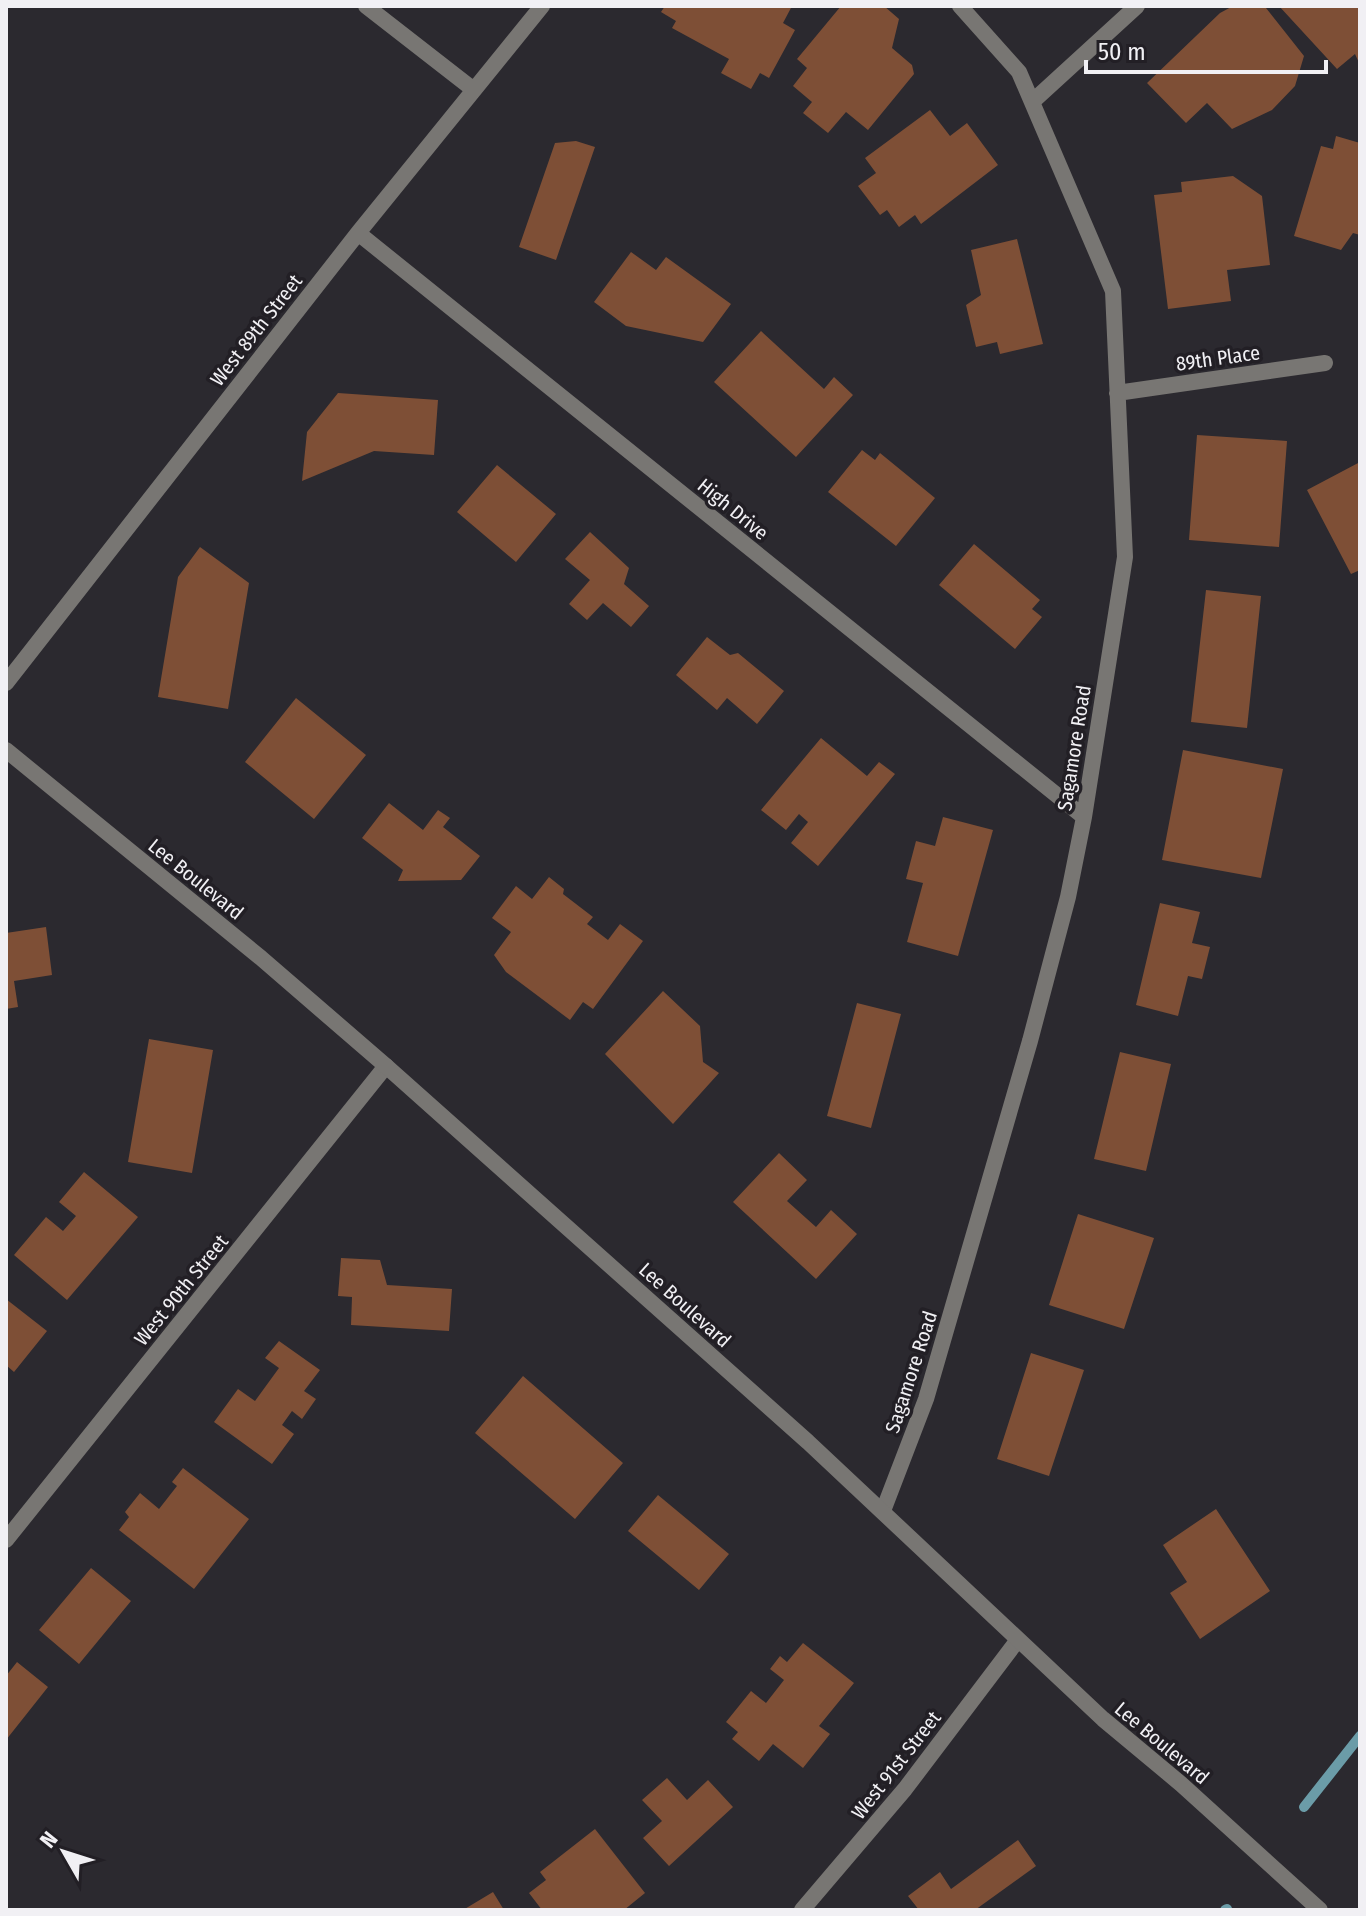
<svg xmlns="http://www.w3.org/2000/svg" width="1366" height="1916" font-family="'Fira Sans Condensed',sans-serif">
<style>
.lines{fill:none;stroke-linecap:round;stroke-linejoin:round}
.stream{stroke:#6b9ca8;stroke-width:10}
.building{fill:#7e4f36}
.minor{stroke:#787673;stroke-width:16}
.tertiary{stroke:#787673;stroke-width:16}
.labels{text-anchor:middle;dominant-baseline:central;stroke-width:7;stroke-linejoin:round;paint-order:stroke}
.street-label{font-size:20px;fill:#f1f0f4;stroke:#221f25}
</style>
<rect width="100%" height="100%" fill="#2b292f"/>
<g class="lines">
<path class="stream" d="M1304,1807L1360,1736
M1225,1910L1227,1909"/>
</g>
<path class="building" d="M665,6H792L783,23L795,30L769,78L760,73L751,89L721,73L729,59L672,28L676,21L661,12Z
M841,6H884L899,19L892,48L912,65L914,74L868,130L846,112L828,133L803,113L812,102L793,86L807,68L797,59Z
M1233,6L1266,8L1304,56L1295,86L1272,110L1232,129L1207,103L1186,123L1147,83L1220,13Z
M1279,6H1360V65L1355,54L1337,69Z
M930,110L950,136L967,123L998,165L921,224L915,215L899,227L887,210L880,215L858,186L876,173L865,158Z
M1336,136L1360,143V235L1353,233L1341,250L1294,236L1321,146L1333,149Z
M576,141L595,147L556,260L519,247L555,143Z
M1233,176L1262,196L1270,265L1227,270L1231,301L1168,309L1154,195L1182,192L1181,182Z
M1017,239L1043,344L1000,354L997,342L976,347L966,305L981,295L971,250Z
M631,252L656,270L666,257L731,304L703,342L626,326L594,302Z
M761,331L824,389L834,377L853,395L796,457L714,382Z
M338,393L438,400L434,455L374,451L302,481L307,432Z
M1197,435L1287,441L1279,547L1189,540Z
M862,450L875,460L880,453L935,498L896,546L828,492Z
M1360,462V570L1351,574L1307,490Z
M497,465L556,514L516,562L457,512Z
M590,532L629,568L624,584L649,606L631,627L603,603L587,620L569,604L590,580L565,559Z
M974,544L1040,600L1032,609L1042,617L1015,649L939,585Z
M200,547L249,583L228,709L158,697L178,577Z
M1206,590L1261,596L1247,728L1191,722Z
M707,637L730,655L738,653L784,691L757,724L727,698L717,710L676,675Z
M296,698L366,755L314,819L245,762Z
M821,738L867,776L879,762L895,774L818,866L791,843L808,822L799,814L786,830L761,810Z
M1183,750L1283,769L1261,878L1162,860Z
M389,803L423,830L438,810L450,818L443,827L480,856L461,880L398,881L403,870L362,838Z
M943,817L993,830L958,956L907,942L923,883L906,879L916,841L935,846Z
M549,877L564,889L563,894L593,917L587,924L608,940L620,924L643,941L593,1009L583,1002L570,1020L506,972L494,955L511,932L492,918L516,886L532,899Z
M1160,903L1200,912L1192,943L1210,947L1202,979L1188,976L1178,1016L1136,1005Z
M46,927L52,975L14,981L18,1007L6,1009V933Z
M663,991L700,1026L703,1062L719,1073L673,1124L605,1054Z
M857,1003L901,1014L871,1128L827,1116Z
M149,1039L213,1050L192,1173L128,1162Z
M1120,1052L1171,1064L1146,1171L1094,1159Z
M779,1153L807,1180L787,1201L816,1227L831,1210L857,1234L816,1279L733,1202Z
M84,1172L138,1217L67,1300L14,1255L46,1217L63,1231L76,1216L59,1202Z
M1078,1214L1154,1238L1124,1329L1049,1305Z
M341,1258L380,1260L387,1285L452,1289L449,1331L351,1325L352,1297L338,1296Z
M6,1299L47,1331L14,1372L6,1365Z
M279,1341L320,1370L304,1391L316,1399L302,1419L292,1411L282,1425L294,1434L272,1464L214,1422L238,1389L255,1401L279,1368L265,1358Z
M1031,1353L1084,1370L1049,1476L997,1459Z
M523,1376L623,1463L575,1519L475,1433Z
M183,1468L249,1519L194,1589L119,1530L129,1517L125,1512L140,1493L159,1509L177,1486L172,1482Z
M658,1495L729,1554L699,1590L628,1531Z
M1216,1509L1270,1591L1200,1639L1170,1593L1187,1582L1163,1545Z
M91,1568L131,1601L79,1664L39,1630Z
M803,1643L854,1683L819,1726L830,1734L803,1768L773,1744L759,1761L732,1739L738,1732L726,1722L751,1691L766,1703L784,1680L770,1669L780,1656L787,1662Z
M17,1662L48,1687L6,1740V1676Z
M667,1778L687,1800L708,1780L733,1807L669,1866L643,1838L662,1821L642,1800Z
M595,1829L645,1893L624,1910H542L529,1893L546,1880L540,1872Z
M1018,1840L1036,1866L975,1910H919L908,1896L940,1872L951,1889Z
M493,1892L504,1910H463Z"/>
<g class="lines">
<path class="minor" d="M366,6L474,90
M1032,102L1137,6
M358,233L1084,817
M1117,393L1325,363
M6,683L358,233L542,6
M883,1511L926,1399L1030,1041L1068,897L1084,817L1125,557L1113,291L1019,72L960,6
M6,1540L386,1066
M802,1910L905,1789L1017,1641"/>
<path class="tertiary" d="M6,750L261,958L386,1066L808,1442L1103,1719L1181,1784L1320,1910"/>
</g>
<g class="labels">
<g class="street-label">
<text transform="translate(256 330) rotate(-52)">West 89th Street</text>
<text transform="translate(1218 358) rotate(-8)">89th Place</text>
<text transform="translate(733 509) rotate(39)">High Drive</text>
<text transform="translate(1074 748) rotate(-81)">Sagamore Road</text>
<text transform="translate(196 879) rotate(39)">Lee Boulevard</text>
<text transform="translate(181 1290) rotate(-51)">West 90th Street</text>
<text transform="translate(685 1305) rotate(42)">Lee Boulevard</text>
<text transform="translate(911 1372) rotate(-72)">Sagamore Road</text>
<text transform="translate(1162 1743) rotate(40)">Lee Boulevard</text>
<text transform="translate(896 1765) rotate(-52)">West 91st Street</text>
</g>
</g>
<rect width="1366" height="1916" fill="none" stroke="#f1f0f4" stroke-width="16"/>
<g transform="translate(64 1852) rotate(309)" stroke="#221f25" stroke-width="6" paint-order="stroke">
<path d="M0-6L14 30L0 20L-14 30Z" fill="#f1f0f4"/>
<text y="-12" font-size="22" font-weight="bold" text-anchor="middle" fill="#f1f0f4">N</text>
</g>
<path d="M1086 60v12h240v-12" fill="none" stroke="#f1f0f4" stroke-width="4"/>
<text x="1098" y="60" font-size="24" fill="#f1f0f4" stroke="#221f25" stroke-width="6" paint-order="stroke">50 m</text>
</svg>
